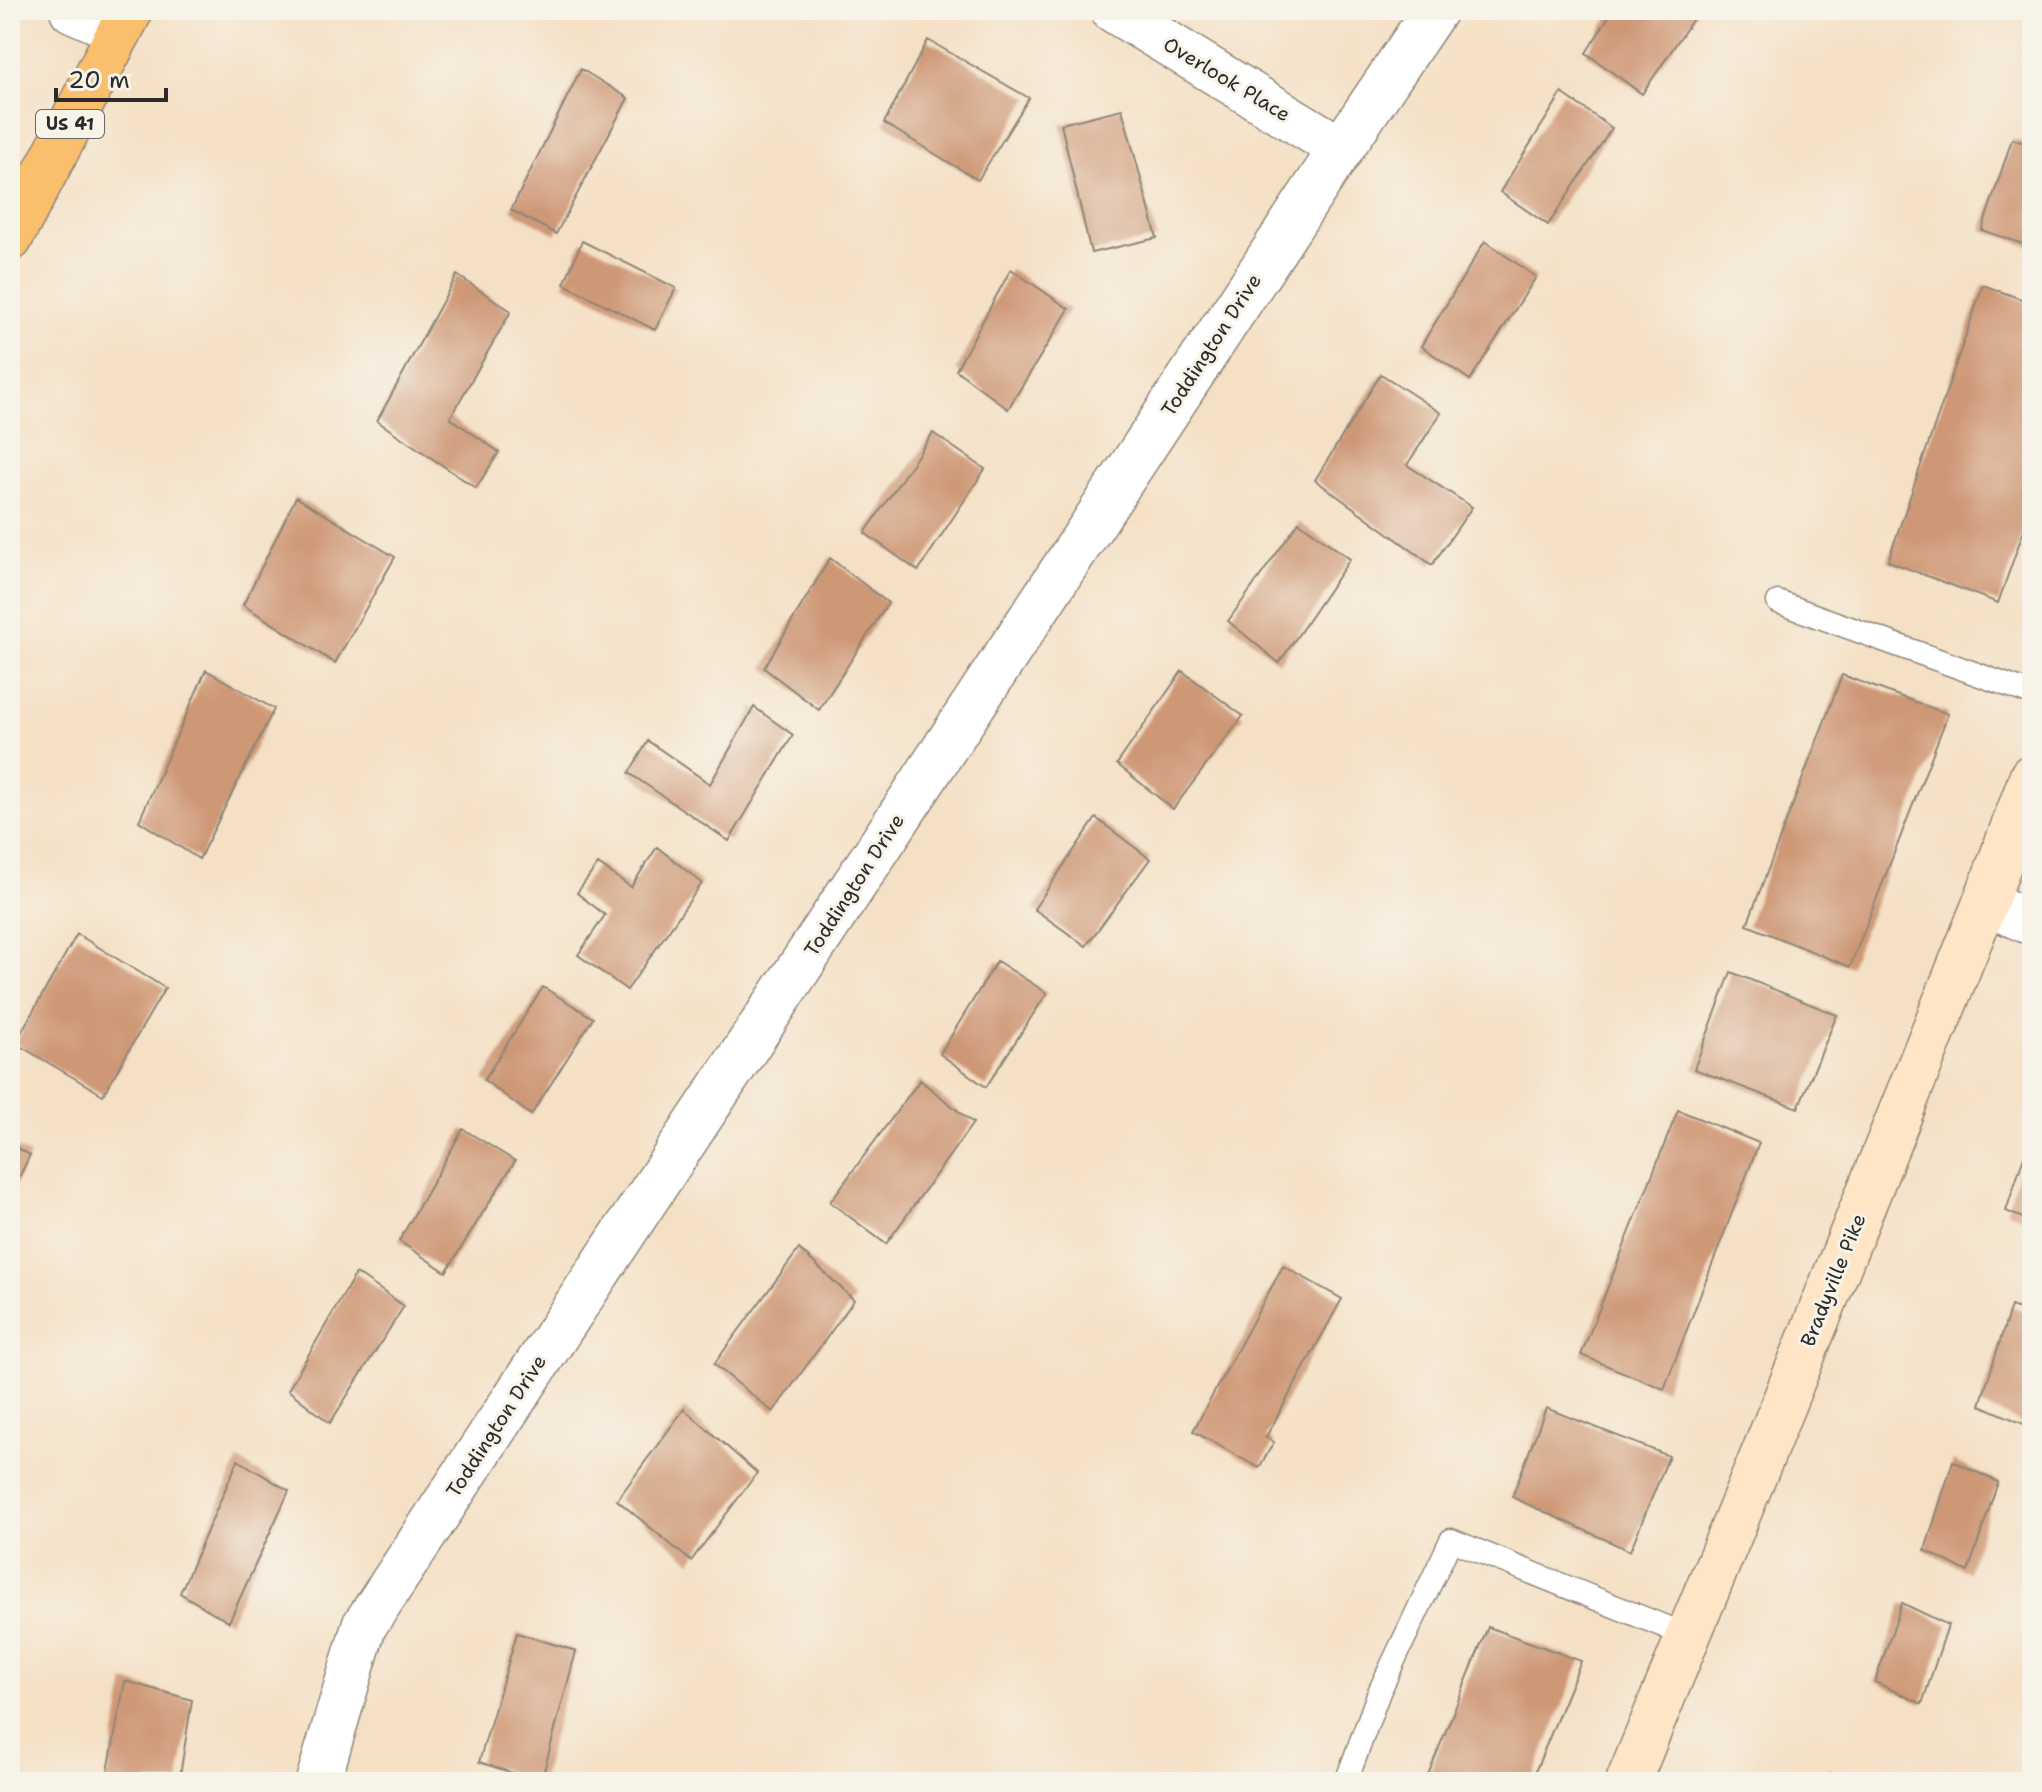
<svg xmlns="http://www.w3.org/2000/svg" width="2042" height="1792" font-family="'Shantell Sans',sans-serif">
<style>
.building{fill:#ce9775}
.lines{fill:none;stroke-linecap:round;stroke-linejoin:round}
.service-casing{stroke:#908678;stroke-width:25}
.minor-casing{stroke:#908678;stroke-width:47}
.secondary-casing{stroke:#908678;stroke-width:47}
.primary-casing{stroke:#908678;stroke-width:47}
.service{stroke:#fff;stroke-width:22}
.minor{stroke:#fff;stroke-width:44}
.secondary{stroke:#fde5c5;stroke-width:44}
.primary{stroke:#f9bf6d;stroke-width:44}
.labels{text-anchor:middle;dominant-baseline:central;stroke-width:6;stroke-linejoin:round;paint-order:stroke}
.shield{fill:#f7f3e8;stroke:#686764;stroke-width:2}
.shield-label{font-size:18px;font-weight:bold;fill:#2b2b2b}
.street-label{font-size:20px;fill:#2b2b2b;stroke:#f7f3e8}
</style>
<rect width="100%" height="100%" fill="#f7f3e8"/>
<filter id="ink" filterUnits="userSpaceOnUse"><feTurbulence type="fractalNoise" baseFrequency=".0125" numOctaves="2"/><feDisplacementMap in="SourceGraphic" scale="16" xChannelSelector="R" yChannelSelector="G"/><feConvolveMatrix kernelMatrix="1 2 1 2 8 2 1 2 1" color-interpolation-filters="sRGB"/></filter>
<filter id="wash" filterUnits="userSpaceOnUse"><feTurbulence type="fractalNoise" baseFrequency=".006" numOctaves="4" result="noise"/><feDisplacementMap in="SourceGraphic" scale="32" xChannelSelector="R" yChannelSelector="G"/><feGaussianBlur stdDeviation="1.8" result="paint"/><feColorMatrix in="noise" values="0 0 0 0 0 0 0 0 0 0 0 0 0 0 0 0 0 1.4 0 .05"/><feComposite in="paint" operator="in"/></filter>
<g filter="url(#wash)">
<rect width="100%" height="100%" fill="#f4e0c5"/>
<g id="blocks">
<path class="building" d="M1613,10H1699L1642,94L1586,53Z
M2020,10H2032V20L2018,16Z
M928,40L1029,98L978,180L884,123Z
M581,69L628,98L556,234L511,210Z
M1562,93L1612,128L1548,225L1500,192Z
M1122,109L1157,238L1091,253L1061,124Z
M2012,139L2032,145V247L1982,230Z
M582,241L676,288L655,330L564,284Z
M1485,241L1536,277L1470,380L1421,346Z
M1011,269L1069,309L1008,409L956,370Z
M457,275L511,311L450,418L499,452L476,488L377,421Z
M1983,285L2032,303V507L1998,603L1888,561Z
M1381,374L1441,413L1407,465L1472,507L1432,565L1315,480Z
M933,433L985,469L918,571L865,533Z
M296,497L395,557L335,663L243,605Z
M1299,522L1350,559L1279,663L1228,621Z
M830,558L888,603L819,710L764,668Z
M206,670L274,709L199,859L139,821Z
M1182,671L1243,716L1173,809L1117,764Z
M1842,675L1948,714L1850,967L1747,925Z
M754,707L793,735L729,841L629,773L648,741L710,784Z
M1096,818L1150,859L1086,946L1034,909Z
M657,847L702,883L627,990L578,955L605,915L577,893L598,864L631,887Z
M77,934L165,988L103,1095L15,1043Z
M997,961L1047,993L986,1087L940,1054Z
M1731,972L1837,1015L1798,1108L1694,1069Z
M543,987L593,1018L531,1115L484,1080Z
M920,1080L973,1123L886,1244L830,1202Z
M1678,1110L1759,1143L1664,1389L1581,1355Z
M463,1129L515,1161L446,1272L399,1241Z
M2031,1135H2032V1222L2006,1211Z
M10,1144L30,1155L10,1196Z
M799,1249L854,1300L773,1412L714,1364Z
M1283,1266L1342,1299L1266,1437L1274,1442L1259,1468L1193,1431Z
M356,1273L404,1306L330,1423L288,1390Z
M2011,1306L2032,1314V1412L2028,1426L1980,1405Z
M1546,1408L1669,1456L1630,1551L1512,1497Z
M684,1409L757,1473L691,1561L617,1500Z
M238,1460L289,1491L229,1622L180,1593Z
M1953,1461L1998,1482L1968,1572L1925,1550Z
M1902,1603L1948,1625L1922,1704L1875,1682Z
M1488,1627L1581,1661L1531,1782H1425Z
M517,1633L576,1651L541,1782L479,1762Z
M125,1681L192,1700L179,1782H106Z
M1831,1773L1848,1782H1827Z"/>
</g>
</g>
<g filter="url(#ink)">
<use href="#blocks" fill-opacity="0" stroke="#908678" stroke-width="2"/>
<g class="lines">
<g class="service-casing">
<path id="service" d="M1778,602L2032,694
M1346,1782L1379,1692L1451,1540L1688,1636"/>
</g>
<g class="minor-casing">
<path id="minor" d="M72,10L120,31
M1113,10L1341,149
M1985,903L2032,923
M318,1782L364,1626L1341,149L1435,10"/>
</g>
<g class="secondary-casing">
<path id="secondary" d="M1628,1782L1764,1452L1985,903L2032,776"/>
</g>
<g class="primary-casing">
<path id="primary" d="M10,239L131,10"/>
</g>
<use href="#service" class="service"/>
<use href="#minor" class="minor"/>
<use href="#secondary" class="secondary"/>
<use href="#primary" class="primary"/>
</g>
</g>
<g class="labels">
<rect class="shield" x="36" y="110" width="68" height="28" rx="6"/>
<g class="shield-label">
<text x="70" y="124">US 41</text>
</g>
<g class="street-label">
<text transform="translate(1227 79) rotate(31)">Overlook Place</text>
<text transform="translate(1211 345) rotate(-57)">Toddington Drive</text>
<text transform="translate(854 885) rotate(-57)">Toddington Drive</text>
<text transform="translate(1833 1280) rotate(-68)">Bradyville Pike</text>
<text transform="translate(496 1426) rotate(-57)">Toddington Drive</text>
</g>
</g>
<rect width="2042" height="1792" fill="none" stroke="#f7f3e8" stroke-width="40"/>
<path d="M56 88v12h110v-12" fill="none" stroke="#2b2b2b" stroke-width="4"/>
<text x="68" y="88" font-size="24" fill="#2b2b2b" stroke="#f7f3e8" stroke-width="6" paint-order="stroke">20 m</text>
</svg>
